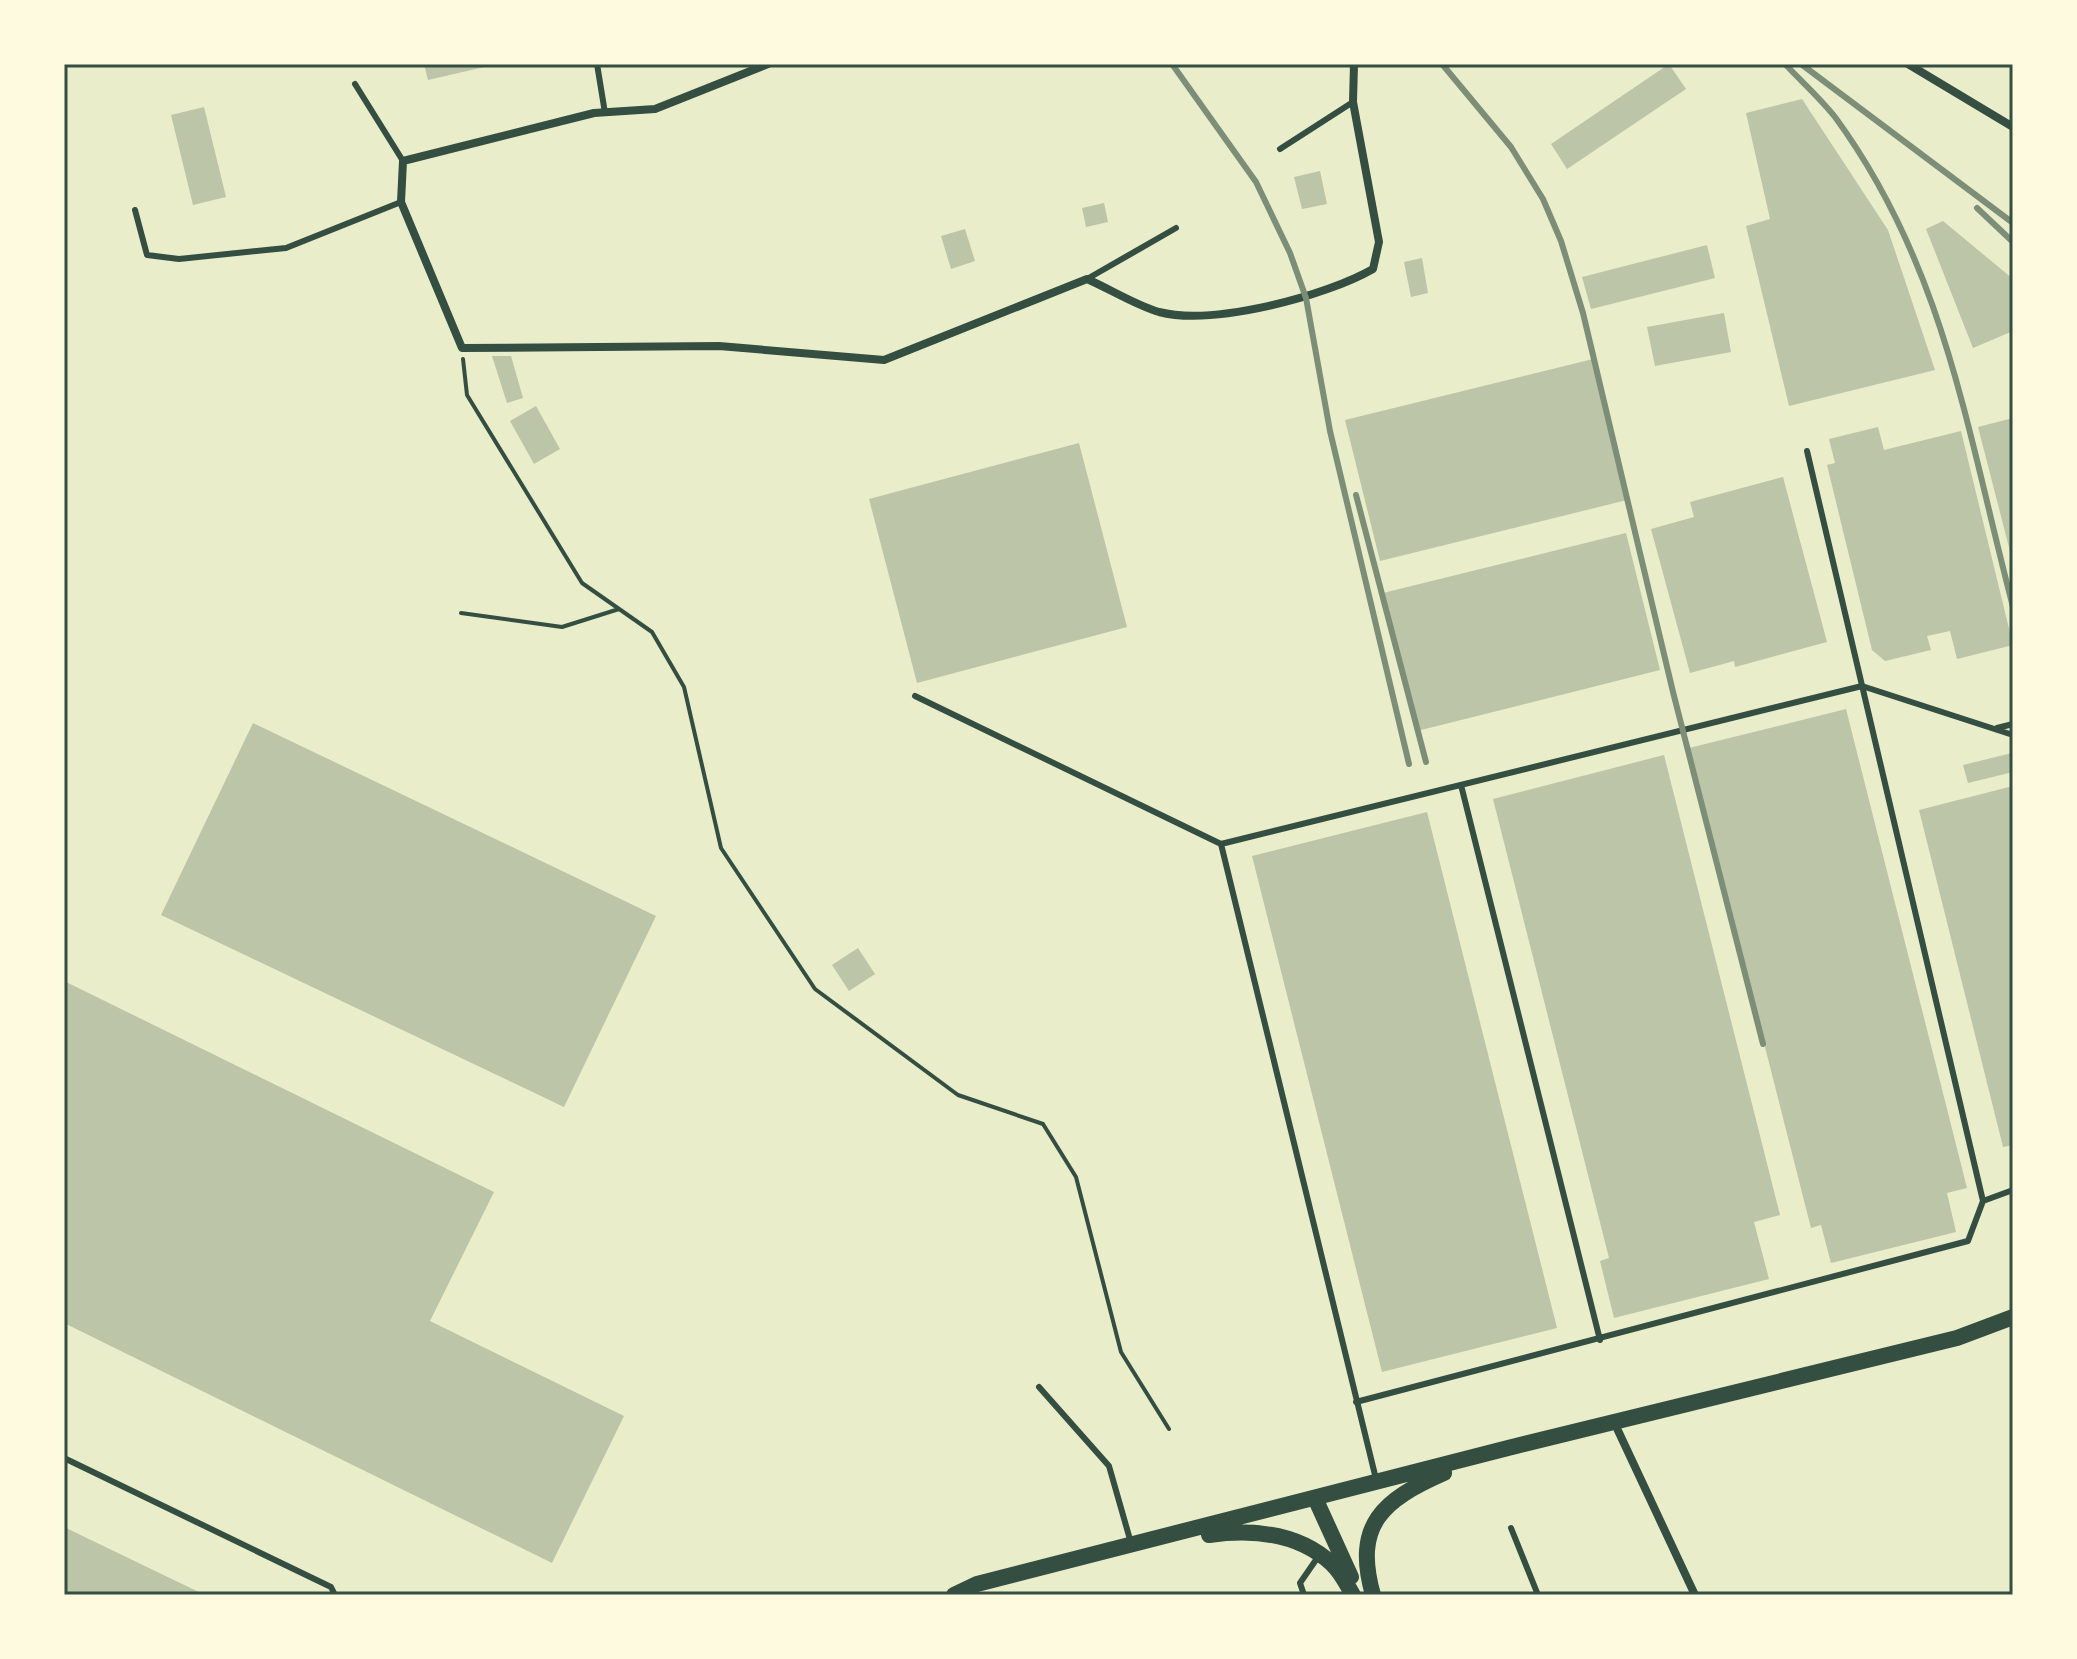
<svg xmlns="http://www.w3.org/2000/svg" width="2077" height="1659" font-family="'Work Sans',sans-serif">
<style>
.building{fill:#bcc5a7}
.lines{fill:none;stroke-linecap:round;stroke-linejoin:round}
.path{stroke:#344e41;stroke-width:4}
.service{stroke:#344e41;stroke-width:6}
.minor{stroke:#344e41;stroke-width:8}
.secondary{stroke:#344e41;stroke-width:16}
.rail{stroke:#7c8e77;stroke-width:6}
.neatline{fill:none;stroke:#344e41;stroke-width:3}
</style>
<rect width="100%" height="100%" fill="#e9edc9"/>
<path class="building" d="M424,64H492L493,65L428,80Z
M1669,64L1686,89L1567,169L1551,144Z
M1802,99L1888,230L1935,370L1789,406L1746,226L1770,219L1746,113Z
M204,107L226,197L193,205L171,115Z
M1320,171L1327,204L1302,209L1294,177Z
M1104,203L1108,222L1086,227L1082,208Z
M1943,221L2013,279V331L1973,348L1926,229Z
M965,229L975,261L951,269L941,236Z
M1707,245L1715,278L1591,309L1582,277Z
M1422,258L1428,293L1411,297L1404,262Z
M1724,313L1731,352L1655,366L1647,327Z
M492,356H511L523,398L507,403Z
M1593,359L1627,500L1380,561L1345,420Z
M536,406L560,449L534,464L510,421Z
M2013,418V558L2012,559L1978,427Z
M1878,427L1884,450L1961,431L2013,645L1957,659L1950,631L1927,636L1931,650L1885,661L1872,650L1827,465L1835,463L1829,439Z
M1079,443L1127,627L917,683L869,499Z
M1783,477L1827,642L1735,667L1734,661L1690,673L1651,529L1694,517L1690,502Z
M1626,533L1660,670L1417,731L1383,593Z
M1846,709L1967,1188L1947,1193L1956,1232L1831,1263L1821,1225L1811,1228L1689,748Z
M253,723L656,916L564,1107L161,915Z
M2012,753L2013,772L1968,783L1963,765Z
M1664,755L1780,1215L1754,1222L1769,1279L1614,1318L1600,1261L1609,1258L1493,799Z
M2013,786V1145L2003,1147L1919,810Z
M1427,812L1557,1328L1382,1372L1252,856Z
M858,948L875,974L849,991L832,965Z
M64,981L494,1192L430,1321L624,1416L552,1563L64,1323Z
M64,1527L205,1595H64Z"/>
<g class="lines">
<path class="path" d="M463,359L467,395L582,583L652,632L684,687L721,848L815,989L958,1095L1043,1124L1076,1177L1121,1352L1169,1429
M461,613L562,627L619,609"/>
<path class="service" d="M597,64L605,113
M355,84L403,161
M1280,149L1353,102
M135,210L147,255L179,259L286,248L401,202
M1087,279L1176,228
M1807,451L1983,1201
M915,696L1221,844L1862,686L2013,735
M1997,728L2013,724
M1461,785L1600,1340
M1221,844L1376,1479
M1039,1387L1109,1466L1131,1543
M1356,1402L1968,1241L1983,1201L2013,1190
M64,1458L331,1587L335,1595
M1511,1528L1538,1595
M1304,1595L1300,1583L1320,1554"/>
<path class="minor" d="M768,64L655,109L594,113L403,161L401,202L462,348L719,346L884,360L1087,279C1110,289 1135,305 1159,312C1214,326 1326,296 1373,269L1379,242L1353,102L1354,64
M1908,64L2013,127
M1614,1422L1695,1595"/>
<path class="secondary" d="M1315,1498L1351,1577
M1209,1535C1252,1529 1299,1533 1332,1564C1341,1572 1347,1585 1353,1595
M954,1595L977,1584L1508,1448L1957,1338L2013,1317
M1373,1595C1353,1524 1383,1500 1444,1473"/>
<path class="rail" d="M1172,64L1256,182L1290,253L1306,298L1330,431L1409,764
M1442,64L1511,147L1543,199L1561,241L1583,313L1673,692L1763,1044
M1785,64C1801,81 1820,98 1835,117C1945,267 1967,432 2013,607
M1801,64L2013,223
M1977,208L2013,242
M1356,495L1426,762"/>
</g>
<rect width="2077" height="1659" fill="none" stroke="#fefae0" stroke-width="132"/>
<rect x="66" y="66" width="1945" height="1527" class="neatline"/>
</svg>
